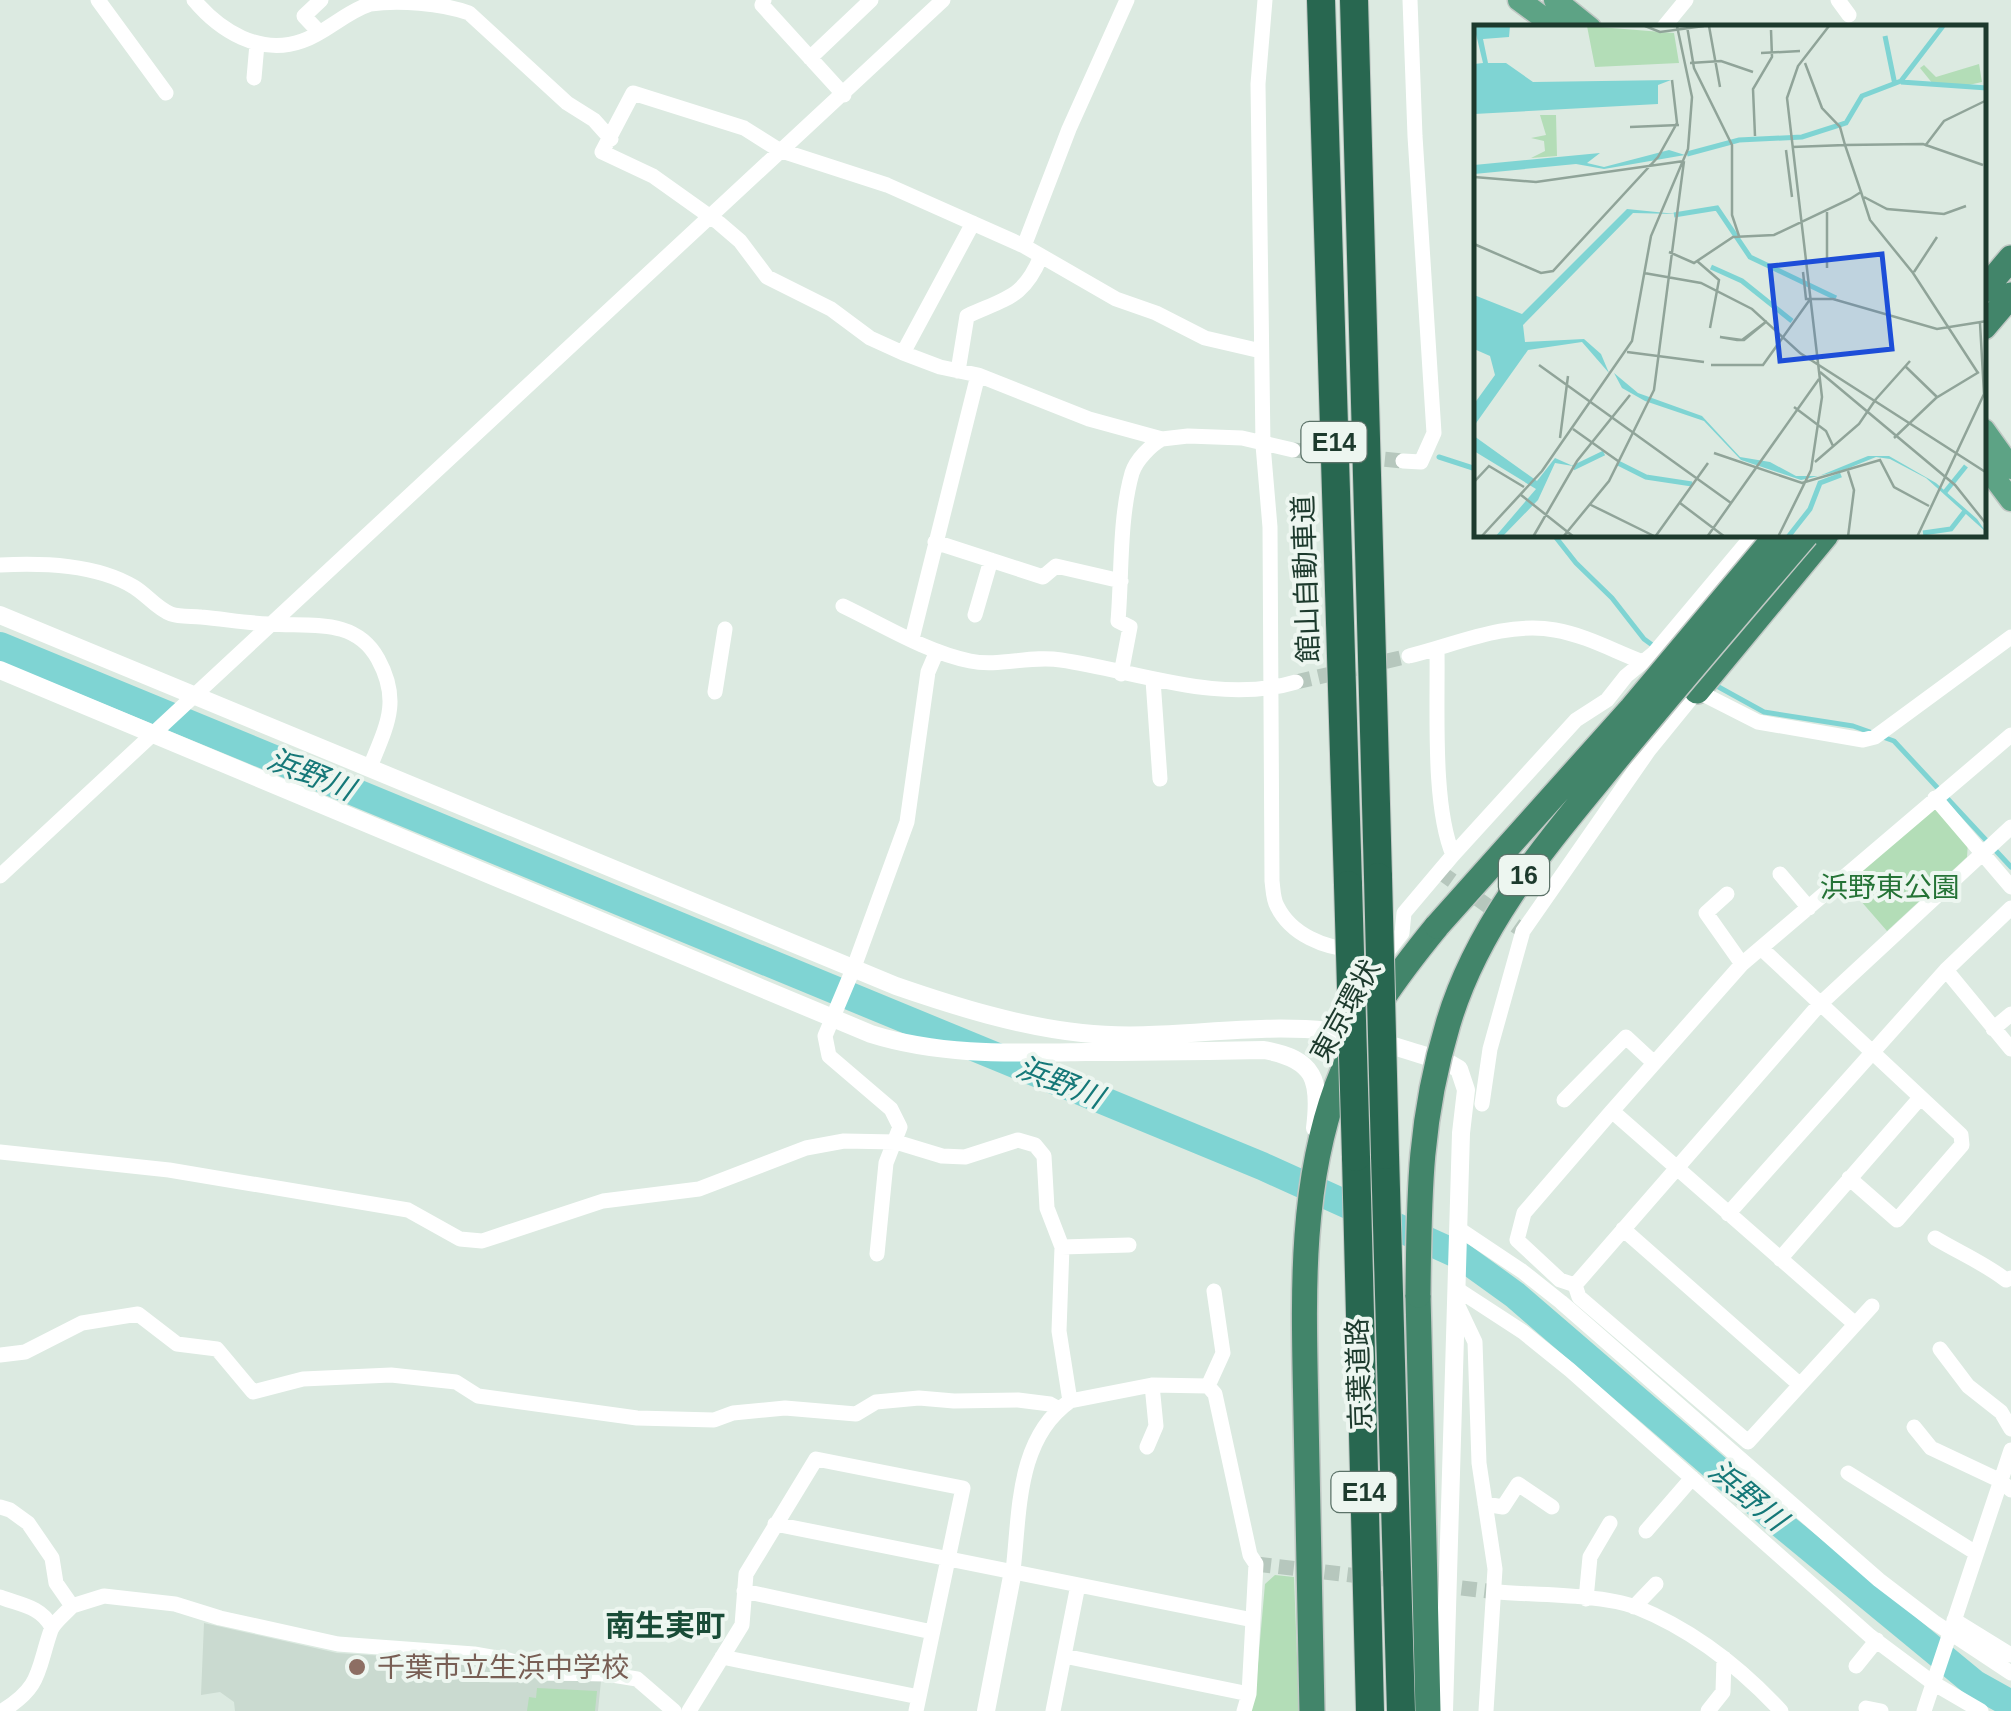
<svg xmlns="http://www.w3.org/2000/svg" width="2011" height="1711" font-family="Arial,'Noto Sans JP',sans-serif">
<style>
.built{fill:#cadad0}
.green{fill:#b3ddb7}
.lines{fill:none;stroke-linecap:round;stroke-linejoin:round}
.stream{stroke:#7fd4d3;stroke-width:5}
.river{stroke:#7fd4d3;stroke-width:28}
.minor-tunnel{stroke:#b6c7bd;stroke-width:15;stroke-dasharray:15 8;stroke-linecap:butt}
.primary-casing{stroke:#c0c8c4;stroke-width:25}
.trunk-casing{stroke:#c0c8c4;stroke-width:28}
.motorway-casing{stroke:#c0c8c4;stroke-width:30}
.minor{stroke:#fff;stroke-width:15}
.tertiary{stroke:#fff;stroke-width:18}
.primary{stroke:#5da385;stroke-width:22}
.trunk{stroke:#42856a;stroke-width:25}
.motorway{stroke:#286750;stroke-width:28}
.trunk-bridge-casing{stroke:#c0c8c4;stroke-width:28;stroke-linecap:butt}
.motorway-bridge-casing{stroke:#c0c8c4;stroke-width:30;stroke-linecap:butt}
.trunk-bridge{stroke:#42856a;stroke-width:25}
.motorway-bridge{stroke:#286750;stroke-width:28}
.education-dot{fill:#8d6e63;stroke:#edf6f0;stroke-width:4}
.labels{text-anchor:middle;dominant-baseline:central;stroke-width:8;stroke-linejoin:round;paint-order:stroke}
.shield{fill:#edf6f0;stroke:#5b7268;stroke-width:2.5}
.shield-label{font-size:25px;font-weight:bold;fill:#1d3a2d}
.street-label{font-size:28px;fill:#1d3a2d;stroke:#edf6f0}
.park-label{font-size:28px;fill:#257336;stroke:#edf6f0}
.education-label{font-size:28px;fill:#785e54;stroke:#edf6f0;text-anchor:start}
.water-label{font-size:30px;font-style:italic;fill:#157878;stroke:#edf6f0}
.neighbourhood-label{font-size:30px;font-weight:bold;fill:#194c37;stroke:#edf6f0}
.inset-river{fill:none;stroke:#7fd4d3;stroke-width:5}
.inset-road{fill:none;stroke:#90a499;stroke-width:2.5}
.view{fill:#1d4ed8;fill-opacity:0.15;stroke:#1d4ed8;stroke-width:5}
.inset-edge{fill:none;stroke:#1d3a2d;stroke-width:5}
</style>
<rect width="100%" height="100%" fill="#dceae1"/>
<path class="built" d="M204,1623L337,1653L496,1663L549,1681H601L598,1711H235L234,1702L220,1692L201,1695Z"/>
<path class="green" d="M1936,808L1968,842L1967,857L1887,931L1846,884Z
M1275,1575L1294,1577L1299,1711H1250L1255,1697L1265,1584Z
M537,1688L597,1691L595,1711H527L529,1697L536,1698Z"/>
<g class="lines">
<path class="stream" d="M1439,457L1476,469
M1554,535L1576,563L1612,598L1644,639L1655,647
M1715,685L1764,712L1853,726L1870,732
M1880,736L1894,741L2011,867"/>
<path class="river" d="M0,646L1262,1166L1461,1256L1515,1295L1782,1525L1975,1684L2011,1704"/>
<path class="minor-tunnel" d="M1293,450L1339,454
M1362,457L1403,461
M1296,682L1409,656
M1440,872L1523,931
M1256,1564L1496,1592"/>
<g class="primary-casing">
<path id="primary" d="M1519,0L1557,28
M1555,0L1590,28
M1984,430L2011,468
M1984,464L2011,500"/>
</g>
<g class="trunk-casing">
<path id="trunk" d="M1984,290L2011,258
M1984,327L2011,295
M1697,691L1826,535
M1418,1295L1428,1711
M1312,1711C1310,1613 1308,1514 1306,1416C1304,1305 1298,1192 1337,1086C1359,1026 1397,975 1437,926"/>
</g>
<g class="motorway-casing">
<path id="motorway" d="M1321,0L1348,885
M1354,0L1378,877
M1385,1155L1401,1711
M1356,1157L1370,1711"/>
</g>
<path class="minor" d="M98,0L166,93
M194,0C220,31 260,56 302,41C326,33 345,12 370,4C398,0 441,3 469,13L567,103L594,120L611,139
M764,0L762,5L844,95
M1265,0L1258,84L1263,445L1270,527L1272,881C1273,888 1273,899 1277,906C1291,935 1325,948 1354,950
M1838,0L1849,15
M1663,28L1686,0
M319,32L304,16L321,0
M810,58L871,0
M254,78L257,44
M1024,246L1069,129L1127,0
M1261,351L1205,338L1156,313L1116,299L1024,246L887,185L779,150L744,128L633,93L602,152L653,176L719,223L740,241L767,277L831,309L870,338L903,353L940,367L978,375L1089,419L1162,439L1188,436L1242,438L1293,450
M903,353L973,223
M958,371L967,316C1006,298 1024,298 1041,256
M1403,461L1421,462L1434,433L1415,136L1410,0
M935,542L1043,577L1056,566L1121,581
M0,565C43,563 96,564 134,587C146,594 157,609 171,614C179,617 192,616 201,617C224,619 246,623 269,624C310,627 355,617 378,659C401,701 387,725 370,767
M843,606C883,625 926,652 970,661C999,667 1031,655 1061,660C1137,671 1219,705 1296,682
M975,615L991,560
M912,639L978,375
M1437,650C1438,707 1432,805 1453,855
M1409,656C1455,645 1506,621 1555,630C1585,635 1614,651 1643,662
M1121,674L1130,627L1118,621C1122,574 1119,519 1132,473C1136,460 1151,445 1162,439
M1153,680L1160,779
M715,692L725,629
M1935,798L2011,887
M1780,874L1809,908
M0,876L943,0
M1727,894L1706,913L1742,964
M1762,949L1961,1135L1962,1145L1897,1220L1849,1178
M1377,951L1387,952L1402,933L1404,913L1453,855L1576,720L1607,700L1626,676L1654,653L1753,535
M1946,970L2011,1049
M1993,1029L2011,1014
M1564,1100L1626,1037L1654,1063
M1482,1104L1490,1049L1523,931L1649,750L1697,691L1758,722L1863,740L1875,737L2011,637
M0,1152L169,1170L408,1210L460,1239L482,1241L603,1201L699,1189L806,1148L844,1141L896,1142L942,1156L965,1157L1018,1140L1035,1145L1044,1156L1047,1208L1062,1247L1059,1331L1070,1401
M1728,1214L1946,970L2011,908
M1459,1229L1522,1271L1561,1302L1879,1580L1934,1622L2011,1673
M1623,1229L1799,1384
M1935,1238C1960,1253 1984,1263 2006,1280L2011,1278
M1062,1247L1129,1245
M877,1254L886,1163L900,1127L891,1109L829,1056L825,1036L854,967L907,822L928,672L937,651
M1780,1259L1920,1098
M1575,1285L1560,1280L1517,1240L1524,1213L1612,1111
M1457,1289L1523,1332L1570,1370L1870,1636L1933,1683L1981,1711
M1457,1304L1475,1342L1479,1463L1495,1569L1486,1711
M1872,1306L1748,1442L1579,1297L1575,1285L1819,1005L2011,827
M1854,1323L1612,1111L1742,964L2011,735
M1940,1349L1968,1386L2001,1412L2011,1429
M0,1355L25,1352L82,1323L138,1314L177,1344L217,1349L253,1392L303,1379L391,1375L456,1382L478,1396L637,1418L714,1420L733,1413L785,1408L856,1414L876,1402L919,1398L954,1401L1018,1400L1050,1404L1059,1409
M1208,1386L1223,1353L1214,1291
M1914,1427L1931,1448L2001,1481L2011,1490
M1147,1447L1156,1426L1152,1385
M1848,1473L1976,1553
M1485,1504L1503,1507L1518,1484L1552,1507
M0,1507L10,1510L28,1523L52,1558L56,1583L72,1606L104,1596L175,1604L220,1618L338,1644L474,1654L508,1660L549,1673L606,1674L637,1679L674,1711
M775,1524L1253,1620
M1646,1531L1692,1478
M1013,1571C1020,1512 1016,1439 1070,1401L1152,1385L1208,1386L1215,1394L1250,1555L1256,1564L1249,1694L1244,1711
M744,1591L932,1632
M1496,1592C1535,1595 1600,1594 1636,1607C1691,1629 1741,1668 1781,1711
M0,1597C20,1605 40,1606 51,1626
M1586,1599L1590,1557L1610,1523
M1634,1607L1656,1584
M1954,1620L2011,1655
M1064,1656L1249,1694
M722,1657L919,1697
M1856,1666L1877,1640
M1866,1708L1881,1711
M2,1711C42,1687 37,1670 51,1630C54,1622 66,1613 72,1606
M689,1711L742,1625L746,1574L816,1459L963,1488L916,1711
M1053,1711L1078,1585
M1708,1711L1723,1692L1724,1658
M1924,1711L2011,1450"/>
<path class="tertiary" d="M0,615L896,986C957,1007 1018,1026 1082,1033C1164,1042 1246,1022 1328,1031C1368,1035 1408,1052 1447,1062L1459,1069L1466,1090L1461,1133L1444,1711
M0,670L871,1034C941,1056 1014,1053 1086,1052C1145,1052 1205,1051 1264,1050C1315,1059 1321,1080 1315,1128
M986,1711L1013,1571"/>
<use href="#primary" class="primary"/>
<use href="#trunk" class="trunk"/>
<use href="#motorway" class="motorway"/>
<g class="trunk-bridge-casing">
<path id="trunk-bridge" d="M1437,926L1632,708L1777,535
M1418,1295C1419,1196 1419,1120 1448,1024C1477,925 1545,846 1609,768C1674,689 1740,612 1806,535"/>
</g>
<g class="motorway-bridge-casing">
<path id="motorway-bridge" d="M1378,877L1385,1155
M1348,885L1356,1157"/>
</g>
<use href="#trunk-bridge" class="trunk-bridge"/>
<use href="#motorway-bridge" class="motorway-bridge"/>
</g>
<circle class="education-dot" cx="357" cy="1667" r="10"/>
<g class="labels">
<g class="shield">
<rect x="1301.5" y="422" width="65" height="40" rx="8"/>
<rect x="1499" y="855" width="50" height="40" rx="8"/>
<rect x="1331.5" y="1472" width="65" height="40" rx="8"/>
</g>
<g class="shield-label">
<text x="1334" y="442">E14</text>
<text x="1524" y="875">16</text>
<text x="1364" y="1492">E14</text>
</g>
<g class="street-label">
<text transform="translate(1306 579) rotate(-92)">館山自動車道</text>
<text transform="translate(1345 1011) rotate(-61)">東京環状</text>
<text transform="translate(1359 1374) rotate(-92)">京葉道路</text>
</g>
<g class="park-label">
<text x="1890" y="887">浜野東公園</text>
</g>
<g class="education-label">
<text x="377" y="1667">千葉市立生浜中学校</text>
</g>
<g class="water-label">
<text transform="translate(311 774) rotate(22)">浜野川</text>
<text transform="translate(1060 1082) rotate(22)">浜野川</text>
<text transform="translate(1748 1495) rotate(40)">浜野川</text>
</g>
<g class="neighbourhood-label">
<text x="665" y="1625">南生実町</text>
</g>
</g>
<g transform="translate(1474 25)">
<rect width="512" height="512" fill="#dceae1"/>
<path d="M113,1L200,8L205,38L121,42ZM505,39L508,57L481,63L459,59L446,43L450,40L462,52ZM66,90H82L83,131L57,133L71,126L70,116L57,113L72,110Z" fill="#b3ddb7"/>
<path d="M0,1H36L35,12L9,14L14,38H32L59,57L197,55L184,60V79L0,89V39L9,38ZM195,125L211,130L130,144L102,139L0,149V140L126,128L113,138L130,142ZM153,184L202,189L159,188L49,300L51,317L110,314L127,329L135,348L108,317L54,325L0,401V379L21,350L16,331L0,324V270L48,289ZM140,348L164,368L228,391L266,432L296,437L322,451H345L394,431H415L462,458L503,494L512,507L452,453L416,434L402,432L370,445L327,455L267,435L230,396L171,376L148,363ZM0,411L63,456L81,433L99,441L81,438L64,475L28,512H21L62,464L0,426Z" fill="#7fd4d3"/>
<path class="inset-river" d="M411,11L421,60M427,57L513,63M213,129L265,115L328,112L372,98L388,71L427,56L469,1M200,190L243,183L276,232L362,273M237,242L268,256L318,296M144,438L172,452L218,459M99,443L130,428M471,467L492,441M449,508L477,504L491,486M314,512L336,484L346,458L367,450"/>
<path class="inset-road" d="M171,1L186,7L230,1M213,1L220,43L258,120V190L265,211M235,1L246,62M287,28L326,26M216,38L247,36L279,47M156,102L205,100M281,111L279,64L298,32L297,5M451,121L470,96L513,75M318,122L371,120L366,102L348,83L331,38M312,125L318,172M0,152L62,157L210,136M387,167L396,195L439,248L504,348M390,172L413,184L470,189L492,181M0,219L67,248L79,246L184,132L203,98L198,55M195,227L220,238L259,212L300,210L376,174L387,167L371,120L449,119L509,140M223,236L245,255L236,303M353,243V187M329,247L332,274H359L463,304L513,296M440,247L463,212M170,248L227,258L278,284L326,328L513,448M293,296L270,315H263L246,312L268,315ZM153,327L230,337M65,340L257,478M237,340H289L337,273M431,341L463,372M346,347L481,460L513,500M402,374L436,336M320,382L352,406L359,421M99,404L144,436M86,413L94,351M420,413L462,373L505,347M240,428L328,458L406,435L420,462L455,481M341,437L385,399L402,374M374,446L380,465L374,512M0,457L15,441L50,462M47,470L100,512M206,478L251,512M115,479L182,512M7,512L68,446L158,316L177,211L214,124L218,72L203,1M59,512L103,436L156,370M89,512L135,456L180,365L210,136M181,512L234,438M233,512L345,354M304,512L337,445L348,372L313,73L324,41L355,1M443,512L510,369L506,298"/>
<path class="view" d="M408,229L418,324L306,336L296,241Z"/>
<rect width="512" height="512" class="inset-edge"/>
</g>
</svg>
